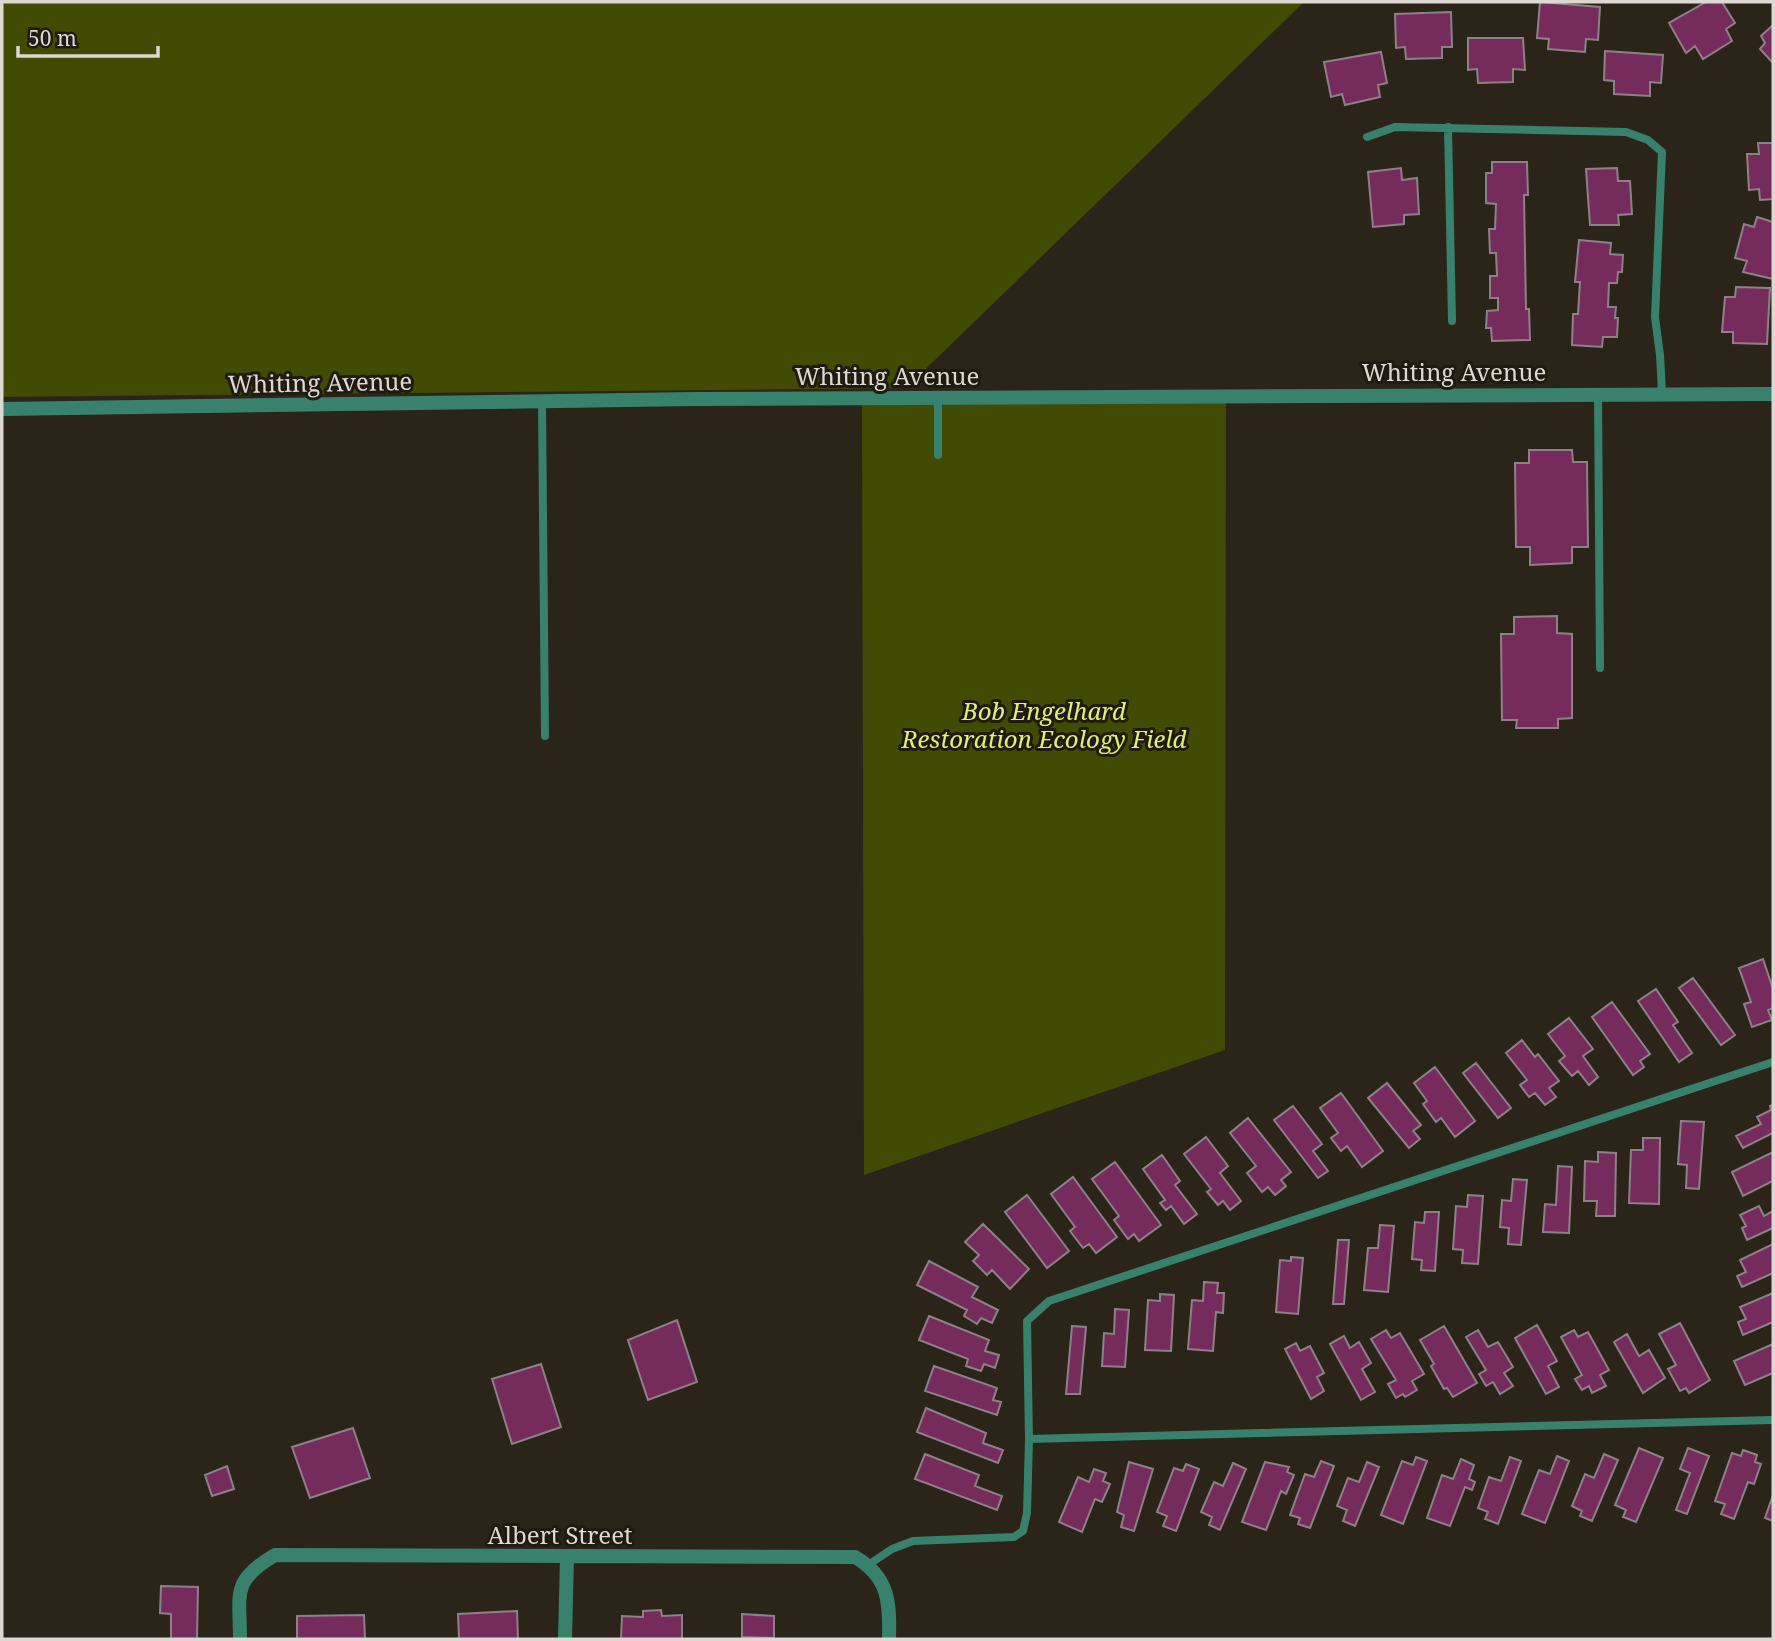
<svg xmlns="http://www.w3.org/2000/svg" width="1775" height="1641" font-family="'Noto Serif',serif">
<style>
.green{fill:#424b04}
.building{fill:#752c5d;stroke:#8e8088;stroke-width:2}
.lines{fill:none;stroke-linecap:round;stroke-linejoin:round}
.service{stroke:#38816d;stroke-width:8}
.minor{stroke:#38816d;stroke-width:14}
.tertiary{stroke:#38816d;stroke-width:14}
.labels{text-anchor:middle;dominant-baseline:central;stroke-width:6;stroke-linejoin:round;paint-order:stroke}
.street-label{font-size:24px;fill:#ddd9d2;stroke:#201a10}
.park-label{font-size:24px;font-style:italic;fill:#ddf178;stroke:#201a10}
</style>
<rect width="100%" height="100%" fill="#2a2419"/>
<path class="green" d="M2,2H1304L906,388L2,397Z
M1226,396L1225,1050L864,1175L862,398Z"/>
<path class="building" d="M1540,2L1600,7L1598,40L1586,39L1585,52L1548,49L1549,39L1537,38Z
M1706,2H1722L1735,23L1726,29L1732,41L1703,59L1695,46L1686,53L1669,23Z
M1451,12L1452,47H1442V58L1406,59L1405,47L1396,48L1395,14Z
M1773,25V63L1760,49L1765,43L1761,36Z
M1468,38H1523L1525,70L1513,69V82L1478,83L1477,69L1468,70Z
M1605,51L1663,55L1661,83L1650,82V96L1614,94V81L1604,80Z
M1381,52L1387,83L1378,85L1380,97L1345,105L1342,94L1331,97L1324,62Z
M1758,143H1773V199L1760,200L1759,189L1749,190L1747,154H1759Z
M1492,162H1527L1528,195H1524L1526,309H1529L1530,340L1492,341L1491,328H1486L1487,311L1498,310V298H1490V276H1497L1496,253H1490L1489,229H1495L1496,204L1486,203V173H1492Z
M1401,168L1402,180L1417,178L1419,214L1404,215V224L1373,227L1368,172Z
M1617,168L1618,181H1630L1632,214L1618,215L1619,225H1590L1586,169Z
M1757,217L1773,222V279L1743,272L1747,261L1735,258L1744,224L1754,227Z
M1579,240L1611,243L1610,254L1623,255L1622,272H1618L1617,283H1609L1608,307H1616L1615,318H1618L1617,337H1603L1602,347L1572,345L1573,314H1578L1580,282H1575Z
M1736,287L1770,288L1767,344L1733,343V332H1722L1725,297H1735Z
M1529,450H1572L1573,462H1587L1588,547H1572V563L1530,565V547H1516L1515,463H1529Z
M1557,616V633L1572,634V718L1558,719V728H1516L1517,720H1502L1501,634H1514V617Z
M1763,959L1773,989V1008L1768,1010L1772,1020L1752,1027L1744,1004L1751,1002L1739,968Z
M1693,978L1735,1035L1721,1045L1679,988Z
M1656,989L1678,1022L1673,1025L1692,1053L1679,1062L1638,1001Z
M1612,1002L1650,1054L1640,1061L1644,1067L1633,1075L1592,1017Z
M1569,1018L1593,1049L1583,1056L1598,1077L1589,1085L1578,1071L1572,1076L1559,1061L1565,1056L1548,1034Z
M1522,1040L1535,1057L1538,1054L1559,1081L1549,1088L1556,1097L1545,1105L1535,1093L1529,1097L1520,1085L1527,1080L1506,1053Z
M1476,1063L1511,1108L1498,1118L1463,1073Z
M1435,1067L1475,1121L1455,1137L1441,1118L1436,1122L1423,1104L1427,1101L1414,1083Z
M1387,1083L1421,1125L1413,1131L1420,1139L1409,1148L1368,1098Z
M1341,1093L1383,1151L1362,1167L1347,1146L1341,1151L1331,1138L1338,1133L1320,1108Z
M1773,1105V1133L1743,1148L1736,1136L1761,1124L1757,1117L1771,1110L1770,1106Z
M1293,1106L1322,1144L1313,1151L1328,1171L1318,1178L1274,1120Z
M1248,1118L1291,1172L1281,1180L1286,1186L1275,1195L1268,1187L1262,1192L1247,1173L1256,1166L1230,1133Z
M1681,1121L1704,1122L1699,1189L1686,1188L1687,1165L1678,1164Z
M1206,1137L1228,1166L1220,1173L1241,1201L1230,1210L1223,1201L1218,1205L1207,1192L1211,1189L1184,1154Z
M1643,1138H1660L1659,1204L1629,1203L1631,1150H1643Z
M1598,1152L1616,1153L1615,1216H1596L1597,1201H1584L1585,1161L1598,1162Z
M1773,1152V1181L1743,1196L1732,1172Z
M1162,1155L1180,1181L1175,1185L1197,1214L1184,1224L1171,1206L1166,1210L1160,1203L1165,1200L1143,1169Z
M1115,1162L1161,1225L1139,1241L1134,1234L1128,1239L1114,1220L1119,1216L1092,1179Z
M1558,1166L1572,1167L1569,1233L1543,1232L1545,1204L1556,1205Z
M1073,1177L1117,1237L1096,1253L1089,1244L1083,1248L1070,1231L1075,1227L1051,1194Z
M1513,1179L1527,1180L1521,1245L1508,1244L1509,1228L1500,1227L1502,1200L1511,1201Z
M1027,1195L1069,1251L1047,1268L1005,1212Z
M1468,1195L1483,1196L1478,1264L1462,1263L1463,1250L1453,1249L1456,1206L1467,1207Z
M1759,1206L1764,1216L1773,1211V1228L1747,1240L1742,1228L1746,1226L1740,1215Z
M1425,1212H1439L1435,1271L1421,1270L1422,1260L1412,1259L1415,1222L1424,1223Z
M983,1224L1029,1269L1010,1289L992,1270L987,1275L973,1261L979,1255L965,1242Z
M1380,1225L1394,1226L1388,1292L1364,1290L1368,1248H1378Z
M1338,1240H1349L1344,1304H1333Z
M1773,1244V1273L1742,1287L1737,1276L1746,1272L1740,1260Z
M1291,1257L1303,1258L1298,1314L1276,1312L1280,1260L1291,1261Z
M929,1261L978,1287L972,1297L998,1310L992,1323L981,1318L977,1324L964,1316L967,1310L917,1285Z
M1204,1282L1218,1283L1217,1293H1224L1223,1313L1216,1312L1213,1351L1188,1349L1192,1300L1203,1301Z
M1773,1293V1322L1743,1335L1738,1322L1746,1319L1740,1307Z
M1160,1294L1174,1295L1171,1351L1145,1350L1148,1300L1160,1301Z
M1115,1309L1129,1310L1125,1367L1102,1366L1104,1333L1114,1334Z
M929,1316L989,1340L985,1351L999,1355L995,1368L984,1364L981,1371L966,1366L968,1359L919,1340Z
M677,1320L697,1382L648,1400L628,1340Z
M1680,1323L1710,1380L1689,1393L1686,1388L1680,1391L1668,1369L1676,1365L1659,1334Z
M1537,1325L1557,1361L1548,1366L1559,1387L1546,1394L1515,1338Z
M1072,1326L1086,1327L1080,1394H1066Z
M1444,1326L1477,1383L1453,1397L1447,1388L1444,1389L1431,1366L1434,1364L1420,1340Z
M1386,1330L1391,1338L1400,1333L1424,1374L1412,1381L1417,1390L1405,1397L1403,1394L1396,1398L1388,1384L1396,1380L1371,1339Z
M1478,1330L1488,1347L1498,1342L1513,1367L1504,1373L1513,1386L1500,1394L1493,1382L1486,1386L1479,1374L1486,1370L1466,1337Z
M1574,1330L1578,1337L1588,1332L1609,1370L1600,1375L1606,1386L1592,1393L1589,1386L1582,1390L1575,1379L1582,1375L1561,1337Z
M1627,1334L1639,1356L1649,1350L1665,1378L1643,1393L1614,1342Z
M1344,1336L1350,1348L1359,1342L1371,1363L1362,1369L1375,1392L1361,1400L1330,1344Z
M1296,1343L1300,1351L1310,1346L1324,1373L1317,1377L1324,1391L1311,1399L1285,1349Z
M1773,1344V1373L1745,1385L1734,1361Z
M541,1364L561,1427L512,1444L492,1379Z
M934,1366L997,1388L993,1400L1001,1402L997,1415L925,1391Z
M926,1408L986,1433L983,1443L1003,1450L998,1463L917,1432Z
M353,1428L370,1478L310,1498L292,1447Z
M1639,1448L1663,1458L1636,1522L1623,1517L1626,1510L1615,1505Z
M1688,1448L1709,1456L1687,1514L1676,1510L1690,1473L1680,1469Z
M1743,1450L1757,1455L1755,1462L1761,1464L1754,1484L1748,1482L1734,1519L1721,1514L1725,1504L1715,1501L1732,1453L1741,1456Z
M925,1454L979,1475L975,1486L1002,1496L997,1510L915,1479Z
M1604,1454L1618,1460L1592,1521L1580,1516L1582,1511L1572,1506L1585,1474L1594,1478Z
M1557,1456L1569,1461L1545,1523L1522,1514L1539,1470L1550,1474Z
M1416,1457L1427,1461L1403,1524L1381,1515L1402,1461L1413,1465Z
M1510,1457L1521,1461L1498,1524L1485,1519L1488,1512L1478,1508L1489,1477L1501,1481Z
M1461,1459L1474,1465L1469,1479L1475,1482L1472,1490L1465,1487L1450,1526L1427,1518L1442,1475L1453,1479Z
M1321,1461L1334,1466L1310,1528L1298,1524L1300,1518L1290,1515L1305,1474L1314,1477Z
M1129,1462L1153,1469L1134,1531L1121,1527L1124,1515L1117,1512Z
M1265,1462L1289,1467L1287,1472L1294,1475L1286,1494L1281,1491L1266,1530L1242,1522Z
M1367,1462L1379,1467L1355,1526L1343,1521L1347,1510L1337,1506L1348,1478L1359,1482Z
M1233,1463L1246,1469L1220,1530L1209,1525L1212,1517L1201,1512L1214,1482L1223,1486Z
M1186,1464L1199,1469L1176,1531L1163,1526L1167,1516L1157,1512L1174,1468L1183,1471Z
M227,1466L234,1489L212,1496L205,1475Z
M1094,1469L1106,1473L1103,1481L1110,1484L1102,1502L1095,1499L1082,1532L1059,1522L1078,1477L1089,1482Z
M1773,1495V1521L1765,1518Z
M161,1586L198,1587L197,1639H171V1614L160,1613Z
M661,1610L662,1616L682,1615V1639H621L622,1616L643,1617V1611Z
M517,1611L518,1639H459L458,1614Z
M742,1614L774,1616V1638L742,1637Z
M364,1615L365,1639H297V1616Z"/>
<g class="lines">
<path class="service" d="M1448,127L1452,321
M1367,137L1395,127L1626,132L1648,140L1662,152L1655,317L1660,355L1662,392
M1598,393L1600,668
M938,398V455
M542,402L545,736
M1029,1439L1773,1420
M868,1565L892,1549L913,1541L1014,1537L1023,1531L1027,1513L1029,1439L1027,1321L1049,1301L1773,1062"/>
<path class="minor" d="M240,1639C240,1593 231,1581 275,1555L855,1557C889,1577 890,1602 889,1639
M565,1639L567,1557"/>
<path class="tertiary" d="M2,409L696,399L1773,394"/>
</g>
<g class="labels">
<g class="street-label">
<text x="1454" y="371">Whiting Avenue</text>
<text x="887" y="375">Whiting Avenue</text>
<text transform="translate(320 382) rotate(-1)">Whiting Avenue</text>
<text x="560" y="1534">Albert Street</text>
</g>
<g class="park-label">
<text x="1044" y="710">Bob Engelhard<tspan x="1044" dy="28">Restoration Ecology Field</tspan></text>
</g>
</g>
<rect width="1775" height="1641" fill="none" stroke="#ddd9d2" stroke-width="7"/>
<path d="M18 46v10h140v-10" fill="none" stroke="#ddd9d2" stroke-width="3.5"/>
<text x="28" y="46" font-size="21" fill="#ddd9d2" stroke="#201a10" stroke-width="5" paint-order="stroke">50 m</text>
</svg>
